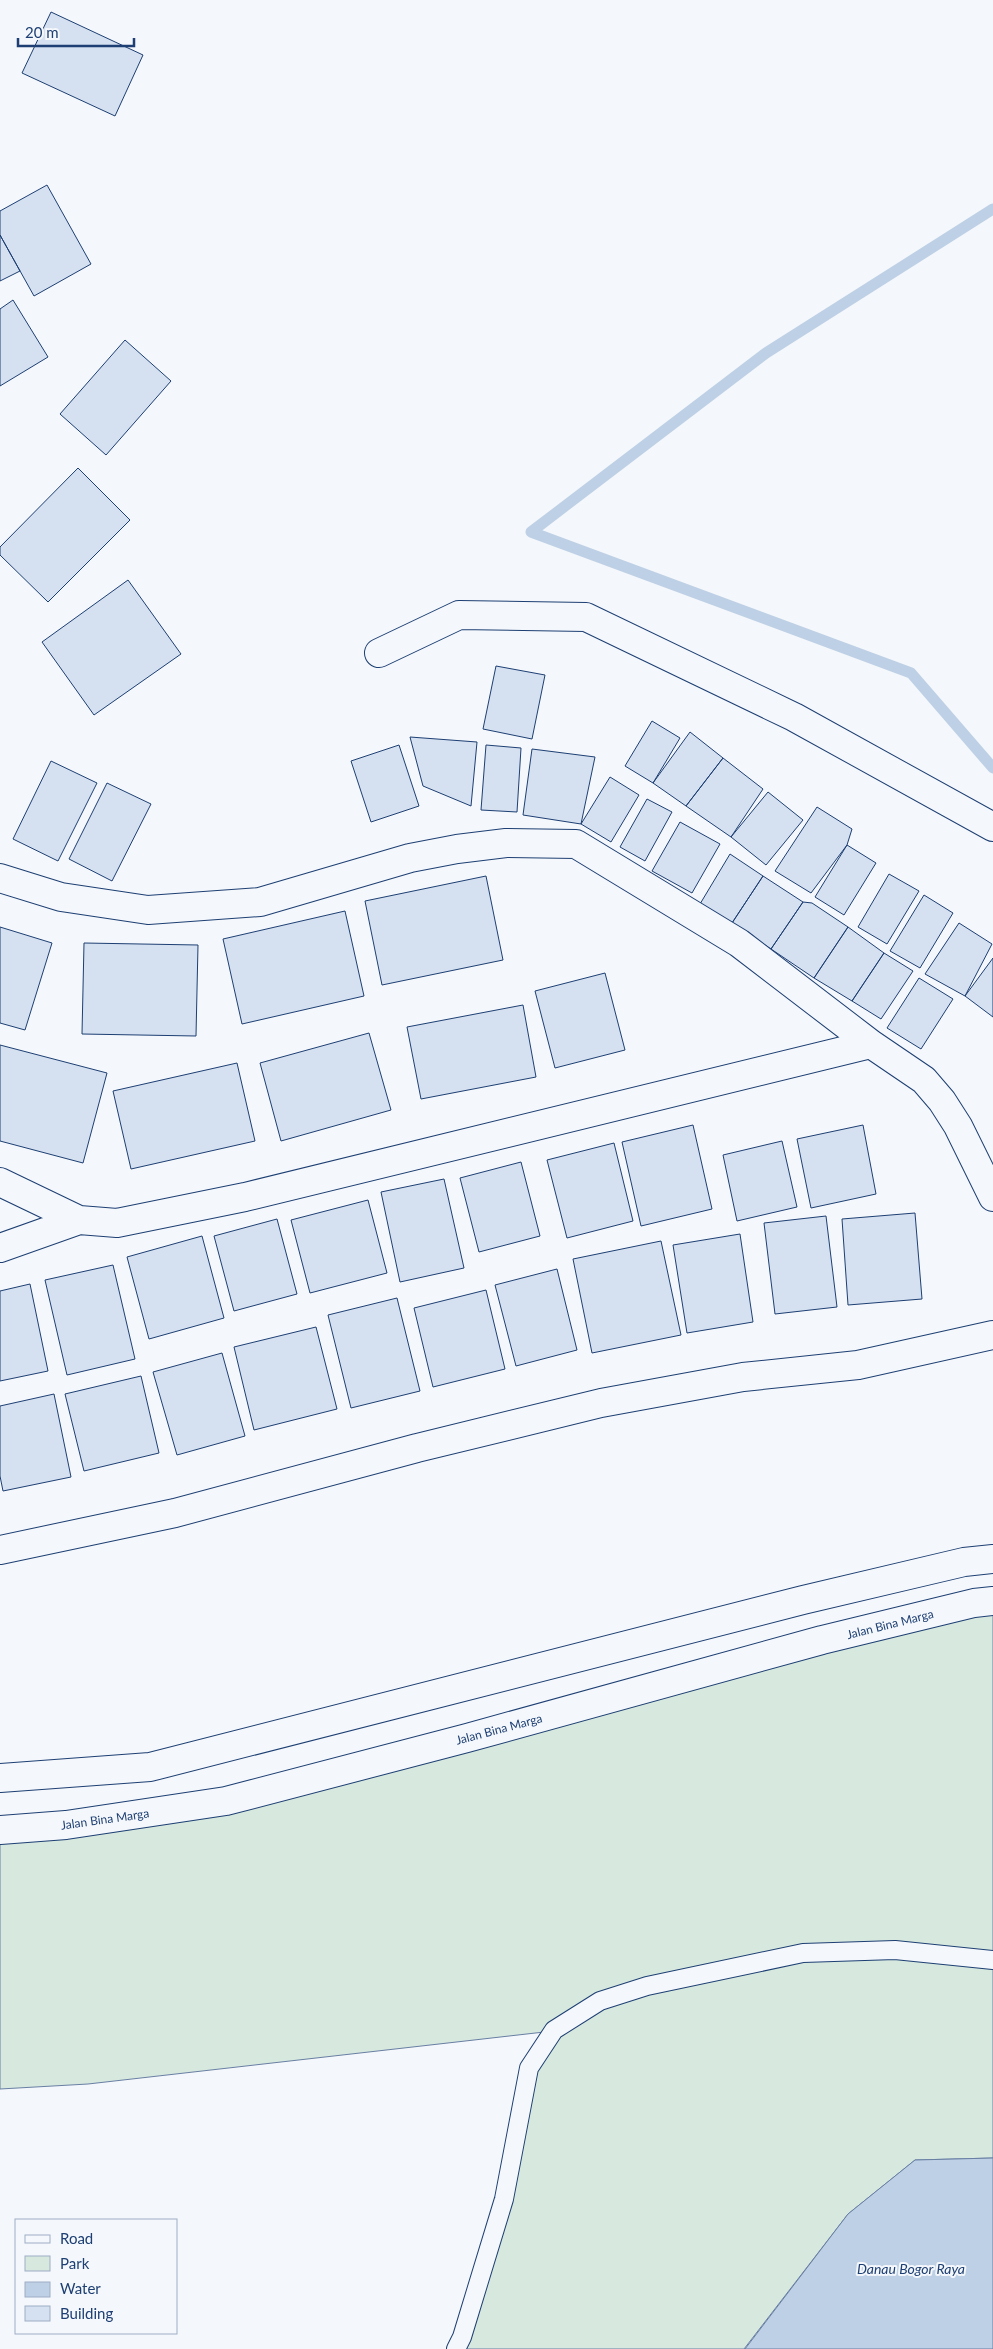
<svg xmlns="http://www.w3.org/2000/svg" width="993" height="2349" font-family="Lato,sans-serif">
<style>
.green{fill:#d7e8df;stroke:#687fa3}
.water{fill:#bed0e5;stroke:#687fa3}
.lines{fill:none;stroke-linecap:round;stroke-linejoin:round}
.stream{stroke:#bed0e5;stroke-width:11}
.building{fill:#d5e0f0;stroke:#1d3f73}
.lane-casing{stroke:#1d3f73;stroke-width:20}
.street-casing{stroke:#1d3f73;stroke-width:30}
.lane{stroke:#f4f7fb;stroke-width:18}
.street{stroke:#f4f7fb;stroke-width:28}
.labels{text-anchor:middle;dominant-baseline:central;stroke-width:4;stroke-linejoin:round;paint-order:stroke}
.street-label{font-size:12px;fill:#1d3f73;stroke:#f4f7fb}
.water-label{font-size:14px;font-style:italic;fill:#1d3f73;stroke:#f4f7fb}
</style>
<rect width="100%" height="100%" fill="#f4f7fb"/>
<path class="green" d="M993,1601V2158L915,2160L848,2214L744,2349H454L462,2337L529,2068L553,2031L88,2084L0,2089V1830L226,1801Z"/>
<path class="water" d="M993,2158V2349H745L848,2214L915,2160Z"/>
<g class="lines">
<path class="stream" d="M993,209L766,353L531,532L911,673L993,768"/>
</g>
<path class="building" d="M51,12L143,55L115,116L22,73Z
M47,185L91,264L34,296L0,235V211Z
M0,235L20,271L0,281Z
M13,300L48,357L0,386V309Z
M125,340L171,381L106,455L60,414Z
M78,468L130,520L48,602L0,555V547Z
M128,580L181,654L94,715L42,642Z
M496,666L545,675L532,739L483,729Z
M652,721L680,738L653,783L625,766Z
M690,732L723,758L686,806L653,783Z
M410,737L477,742L471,806L423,786Z
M399,745L419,806L371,822L351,761Z
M486,745L521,748L517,812L481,810Z
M532,749L595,757L581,824L523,815Z
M723,758L763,789L731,837L686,806Z
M51,761L97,783L58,861L13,839Z
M610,777L639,795L611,842L581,824Z
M107,783L151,804L112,881L69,859Z
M768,792L803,820L766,865L731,837Z
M647,799L672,812L645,861L620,847Z
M817,807L852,829L847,845L811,893L775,871Z
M680,822L720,844L692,893L652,871Z
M847,845L876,863L844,915L815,897Z
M730,854L763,876L732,923L700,904Z
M889,874L919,891L887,944L858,927Z
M486,876L503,960L382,985L365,901Z
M763,876L803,902L771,949L732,923Z
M924,895L953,913L920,968L890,951Z
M803,902L812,903L848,927L814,978L771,949Z
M345,911L364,996L242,1024L223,939Z
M959,923L992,944L965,996L925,974Z
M0,927L52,943L25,1030L0,1023Z
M848,927L884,953L852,1001L814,978Z
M84,943L198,945L196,1036L82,1034Z
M884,953L913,971L881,1019L852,1001Z
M993,958V1017L965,996Z
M605,973L625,1050L555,1068L535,991Z
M919,978L953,999L921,1049L887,1028Z
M523,1005L536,1077L421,1099L407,1027Z
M369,1033L391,1110L281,1141L260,1063Z
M0,1045L107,1073L83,1163L0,1141Z
M237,1063L255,1141L131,1169L113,1091Z
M693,1125L712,1209L641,1226L622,1142Z
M863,1125L876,1194L811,1208L797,1139Z
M782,1141L797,1207L737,1221L723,1155Z
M614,1143L633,1221L567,1238L547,1160Z
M521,1162L540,1236L479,1252L460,1178Z
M444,1179L464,1268L400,1282L381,1192Z
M368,1200L387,1273L310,1293L291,1220Z
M915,1213L922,1299L848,1305L842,1219Z
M826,1216L837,1307L775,1314L764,1223Z
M277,1219L297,1294L234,1311L214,1236Z
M740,1234L753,1322L687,1333L673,1245Z
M202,1236L224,1318L149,1339L127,1257Z
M661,1241L681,1335L592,1353L573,1259Z
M113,1265L135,1359L67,1375L45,1280Z
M557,1269L577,1350L516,1366L495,1285Z
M30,1284L48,1371L0,1381V1291Z
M486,1290L505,1369L433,1387L414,1308Z
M397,1298L420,1391L351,1408L328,1315Z
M316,1327L337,1409L254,1430L234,1347Z
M222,1353L245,1436L177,1455L153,1372Z
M141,1376L159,1453L84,1471L65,1394Z
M54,1394L71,1477L3,1491L0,1476V1406Z"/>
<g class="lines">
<g class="lane-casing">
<path id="lane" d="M456,2349L462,2337L504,2199L529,2068L554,2030L600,2001L647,1986L803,1953L895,1950L993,1960"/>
</g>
<g class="street-casing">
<path id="street" d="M379,653L459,615L586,617L794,717L993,827
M0,878L61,897L148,910L260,902L410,858L457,849L506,843L576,844L739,943L871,1044L924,1080L942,1101L958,1126L993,1197
M0,1182L79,1220L117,1223L245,1197L871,1044
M0,1248L79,1220
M0,1550L175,1513L417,1448L601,1403L743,1377L858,1365L993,1335
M0,1778L150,1767L803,1600L964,1562L993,1559
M0,1830L66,1825L226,1801L467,1738L822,1640L974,1603L993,1601"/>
</g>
<use href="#lane" class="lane"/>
<use href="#street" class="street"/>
</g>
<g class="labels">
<g class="street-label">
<text transform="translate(890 1624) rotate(-14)">Jalan Bina Marga</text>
<text transform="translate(499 1729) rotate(-15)">Jalan Bina Marga</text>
<text transform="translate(105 1819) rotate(-8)">Jalan Bina Marga</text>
</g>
<g class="water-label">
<text x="911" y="2268">Danau Bogor Raya</text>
</g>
</g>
<rect x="15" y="2219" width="162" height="115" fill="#f4f7fb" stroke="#9eadc5"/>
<rect x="25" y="2235" width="25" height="8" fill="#f4f7fb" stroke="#9eadc5"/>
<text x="60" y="2244" font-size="15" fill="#1d3f73">Road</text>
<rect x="25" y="2256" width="25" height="15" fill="#d7e8df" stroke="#9eadc5"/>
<text x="60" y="2269" font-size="15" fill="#1d3f73">Park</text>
<rect x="25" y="2282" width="25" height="15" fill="#bed0e5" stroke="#9eadc5"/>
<text x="60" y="2294" font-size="15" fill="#1d3f73">Water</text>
<rect x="25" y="2306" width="25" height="15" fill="#d5e0f0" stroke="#9eadc5"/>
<text x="60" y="2319" font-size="15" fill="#1d3f73">Building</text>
<path d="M18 38v8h116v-8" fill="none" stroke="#1d3f73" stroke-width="2.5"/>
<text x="25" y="38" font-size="15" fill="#1d3f73" stroke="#f4f7fb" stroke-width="4" paint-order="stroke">20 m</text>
</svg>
